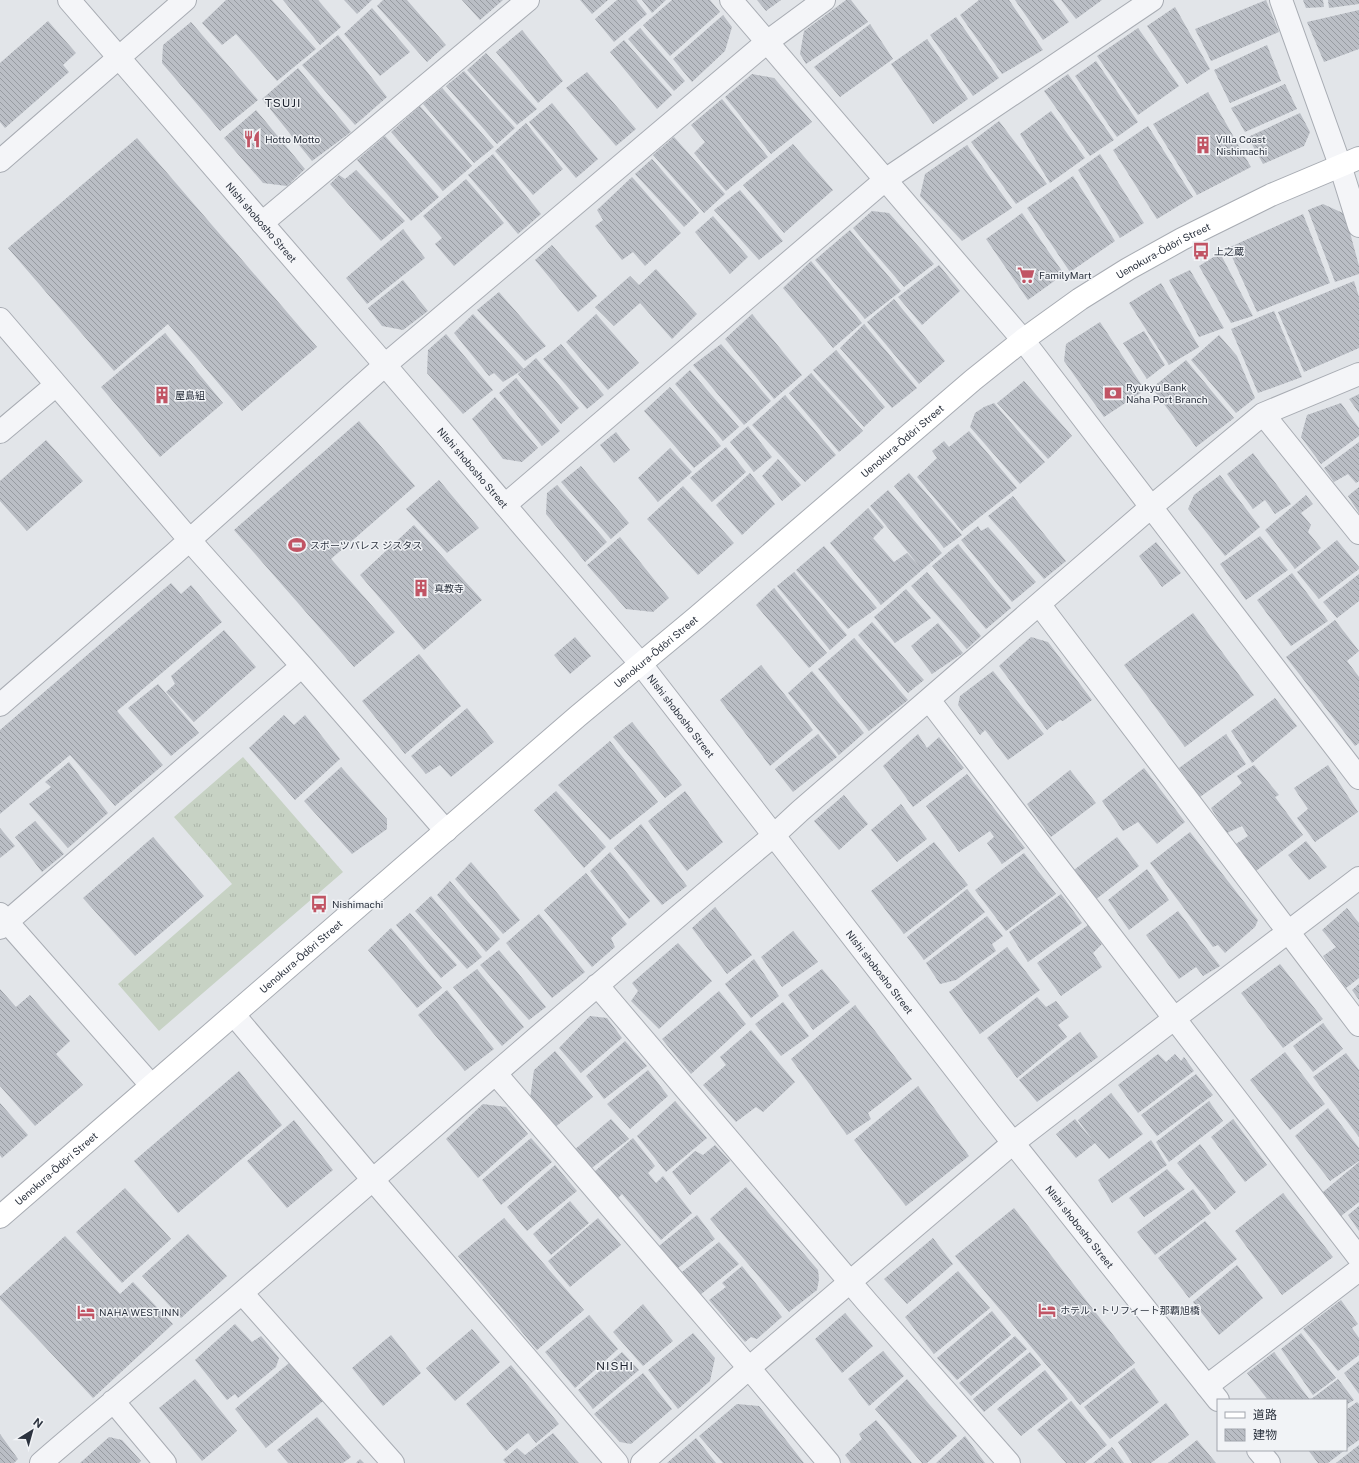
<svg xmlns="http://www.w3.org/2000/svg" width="1359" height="1463" font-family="'Public Sans','Noto Sans JP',sans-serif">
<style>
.grass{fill:url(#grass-tufts)}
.building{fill:url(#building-back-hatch)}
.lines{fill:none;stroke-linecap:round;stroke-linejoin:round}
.minor-casing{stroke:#a8acb3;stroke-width:24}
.tertiary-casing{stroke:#a8acb3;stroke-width:24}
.secondary-casing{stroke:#a8acb3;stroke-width:24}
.minor{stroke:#f4f5f8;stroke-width:22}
.tertiary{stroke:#f4f5f8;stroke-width:22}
.secondary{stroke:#fff;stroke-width:22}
.labels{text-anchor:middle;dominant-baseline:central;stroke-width:3;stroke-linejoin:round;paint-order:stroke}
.poi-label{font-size:10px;fill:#2c333f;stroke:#f1f3f6;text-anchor:start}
.street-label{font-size:10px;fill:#2c333f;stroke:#f1f3f6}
.quarter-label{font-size:12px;letter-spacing:1px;fill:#1e2430;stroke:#f1f3f6}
</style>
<defs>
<pattern id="grass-tufts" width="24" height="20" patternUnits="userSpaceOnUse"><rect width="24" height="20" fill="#c7d2c4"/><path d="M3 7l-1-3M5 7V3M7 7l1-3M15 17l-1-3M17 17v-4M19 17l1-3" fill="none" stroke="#abb5a9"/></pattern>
<pattern id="building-back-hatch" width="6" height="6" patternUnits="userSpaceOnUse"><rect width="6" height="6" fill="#babec5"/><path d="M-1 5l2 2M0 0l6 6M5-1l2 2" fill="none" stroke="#979ba1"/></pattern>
</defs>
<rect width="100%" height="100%" fill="#e2e5e9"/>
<path class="grass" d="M243,757L343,872L159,1031L118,984L232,884L174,817Z"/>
<path class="building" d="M226,0H272L316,49L277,81L236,34L222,45L202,23Z
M283,0H318L341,27L320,45Z
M344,0H372L357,14Z
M383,0H407L446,45L427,62L377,6Z
M462,0H503L480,20Z
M580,0H608L592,14Z
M617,0H636L647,14L614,42L595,19Z
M642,0H666L652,13Z
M672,0H710L720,12L670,56L643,25Z
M757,0H781L766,11Z
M846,0H851L868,22L806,64L800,54L804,31Z
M979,0H1009L1043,50L1002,74L960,15Z
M1015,0H1053L1069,22L1043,40Z
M1061,0H1102L1076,19Z
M1266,0L1279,32L1211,61L1195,29Z
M1303,0H1323L1324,7L1306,8Z
M1328,0H1359V4L1329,8Z
M1175,7L1210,69L1187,84L1147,26Z
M372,8L410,52L380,76L344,34Z
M1359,10V49L1324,62L1307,22Z
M723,15L732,27L725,51L692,82L673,59Z
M956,17L999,78L973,96L930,35Z
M48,21L76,53L63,65L69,72L5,128L0,122V63Z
M191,22L258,100L220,131L162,63L163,45Z
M870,24L893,59L840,97L814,67Z
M640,28L685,81L674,91L628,39Z
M1138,28L1179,86L1138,115L1097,56Z
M522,30L563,81L538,103L496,52Z
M338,35L387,97L355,125L302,65Z
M927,39L968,99L933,124L891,64Z
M624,40L672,95L657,109L610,52Z
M1267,45L1281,81L1230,103L1214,70Z
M486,53L537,109L517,125L467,70Z
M1096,61L1138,122L1117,137L1075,76Z
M298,68L351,132L312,161L262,99Z
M464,71L515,128L497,144L446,86Z
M587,72L636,129L616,146L566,88Z
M752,74L774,78L812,122L771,154L725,97Z
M1068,74L1114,140L1090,156L1044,91Z
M1285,84L1297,109L1245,132L1231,108Z
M442,88L494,147L474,163L423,104Z
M1208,92L1251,167L1197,195L1153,124Z
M722,99L768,157L726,191L694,153L705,142L691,125Z
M552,103L598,159L576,178L529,122Z
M420,106L472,166L443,191L391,132Z
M256,110L305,169L287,186L263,183L224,138Z
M1051,111L1085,158L1050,183L1020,134Z
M1300,113L1310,132L1304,146L1263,164L1248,137Z
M999,121L1047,184L1016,204L971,142Z
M526,123L563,169L533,195L495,151Z
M1148,126L1193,197L1157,219L1113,150Z
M385,136L439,197L411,221L357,160Z
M674,137L725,194L704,213L653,155Z
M137,138L317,347L242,411L168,324L114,371L8,248Z
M793,144L833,190L784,233L743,185Z
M967,145L1012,208L962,241L920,196L925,174Z
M493,154L541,214L518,234L468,175Z
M1100,154L1144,223L1120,238L1078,170Z
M652,159L699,213L684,227L635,174Z
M356,170L405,221L381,241L330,184L339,175L345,179Z
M1073,176L1115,241L1070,272L1027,208Z
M632,177L681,233L645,266L633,252L622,260L595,226L603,220L597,210Z
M466,179L504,223L454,266L435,244L442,238L423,216Z
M740,190L783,241L759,260L714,210Z
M1323,204L1345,214L1359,266V274L1335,282L1308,210Z
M872,211L889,213L934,264L904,287L853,228Z
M1022,213L1064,274L1028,300L986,239Z
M1303,214L1330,283L1257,312L1228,248Z
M713,216L748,257L730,274L695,232Z
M403,229L425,258L367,304L346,278Z
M850,230L901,291L865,319L815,260Z
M552,245L597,296L578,312L535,260Z
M1220,253L1253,316L1231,323L1199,266Z
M811,261L862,323L833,348L783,288Z
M939,265L960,291L922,325L898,297Z
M656,269L697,314L672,339L640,303L614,326L595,307L630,276L639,285Z
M1190,270L1224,328L1199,337L1169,280Z
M403,280L428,311L403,330L382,326L368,308Z
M1354,281L1359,297V348L1304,372L1278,312Z
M1161,283L1199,347L1169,365L1129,303Z
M499,292L546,346L525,361L477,310Z
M894,299L945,361L919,384L867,322Z
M1274,311L1302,377L1258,393L1231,329Z
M473,314L524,369L503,382L494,373L489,376L454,333Z
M596,314L639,363L608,390L566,342Z
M752,314L802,375L774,399L725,339Z
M1100,322L1145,390L1104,417L1064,361L1066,344Z
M864,324L917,388L892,408L840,348Z
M1144,331L1165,365L1147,379L1123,343Z
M165,333L223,403L160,457L101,387Z
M446,334L493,390L463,414L427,373L428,350Z
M1219,335L1237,356L1255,398L1236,413L1191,360Z
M561,344L604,395L587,409L543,359Z
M721,344L771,401L744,425L693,365Z
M836,350L885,407L864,427L813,370Z
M536,358L579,408L561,424L518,374Z
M1186,360L1234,418L1196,447L1152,388Z
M690,370L739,427L723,441L675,384Z
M811,373L863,431L839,452L789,393Z
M516,378L560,431L542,446L499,393Z
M1024,381L1072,436L1048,459L997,403Z
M670,387L721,446L694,468L644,411Z
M1359,394V413L1349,399Z
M785,395L836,455L805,482L752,425Z
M495,397L538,448L522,462L503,459L472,419Z
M994,403L1045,462L1020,484L970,427L975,413L984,407Z
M1341,403L1359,428V436L1321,464L1301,437L1307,415Z
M359,421L415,486L331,559L395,632L354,667L234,530Z
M748,426L772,457L754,472L730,442Z
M969,431L1017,488L962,531L917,477L937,458L932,451L944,441L949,447Z
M616,432L630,450L614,463L600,445Z
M46,440L83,481L27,531L0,501V481Z
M1359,442V481L1356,483L1348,474L1334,482L1324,468Z
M726,447L746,472L712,502L690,478Z
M670,448L692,472L658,502L638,478Z
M1253,453L1291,504L1275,514L1265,500L1253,509L1227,474Z
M778,459L801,485L782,501L762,476Z
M581,466L629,523L611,539L561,482Z
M750,473L775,504L742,535L716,505Z
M909,473L962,535L944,548L894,486Z
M1220,475L1260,527L1225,556L1188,509L1194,495Z
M439,480L479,528L447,553L406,509Z
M557,485L607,542L585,562L546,514L547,493Z
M683,486L734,543L698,575L647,519Z
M1359,487V513L1348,496Z
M888,490L942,553L881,605L830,543L868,508L884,527L873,538L894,562L907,553L920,567L870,506Z
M1306,495L1313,504L1301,513L1311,525L1308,532L1321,548L1295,569L1265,530Z
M1013,496L1066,561L1044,579L988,516Z
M414,525L482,600L424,650L360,575Z
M978,526L981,531L988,527L1036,582L1012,602L961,540Z
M1260,536L1288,570L1246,600L1220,564Z
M620,537L669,598L653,612L626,609L587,565Z
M1337,540L1359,567V569L1319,599L1297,572Z
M1156,542L1181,573L1162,587L1139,556Z
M958,544L1011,608L986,629L932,566Z
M824,546L877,608L848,629L796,570Z
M794,572L847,635L830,650L777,586Z
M927,572L981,636L967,649L911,586Z
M1292,573L1328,621L1291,646L1257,600Z
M1359,574V601L1337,618L1323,602Z
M171,583L181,594L191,585L222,622L117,711L163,765L115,806L70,755L0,814V730Z
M774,588L827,653L809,668L756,605Z
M906,589L931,618L895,643L874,617Z
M1193,613L1254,695L1185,747L1124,665Z
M1335,620L1359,651L1347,661L1359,677V743L1355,746L1286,657Z
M872,622L924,680L908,693L858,635Z
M938,623L963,653L932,674L911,646Z
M224,630L256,667L194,722L166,692L175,684L171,676Z
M575,637L591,656L570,674L554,655Z
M1031,637L1048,642L1092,700L1063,721L1060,720L1047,730L999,666Z
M854,638L908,700L869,731L818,669Z
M419,654L461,706L405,754L362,701Z
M761,665L813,730L770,766L720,700Z
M812,671L864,733L839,755L788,693Z
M993,671L1044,734L1008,760L985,730L980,735L958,705L960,696Z
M158,684L199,733L171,756L128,708Z
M1275,698L1297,726L1252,763L1231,731Z
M467,708L494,742L451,777L440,765L426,774L411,756Z
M284,715L294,725L305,715L340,759L295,800L249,748Z
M632,722L682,785L665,798L613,737Z
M818,734L837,757L793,792L775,769Z
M918,734L927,748L939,737L964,768L913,807L883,766Z
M1226,734L1246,764L1200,797L1179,768Z
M610,741L658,802L610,840L558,785Z
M69,762L108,813L68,848L29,804L51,787L45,782Z
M1254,765L1279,795L1275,797L1303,835L1256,871L1236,844L1248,836L1242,826L1227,833L1211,808L1242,783L1237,776Z
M1328,765L1358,812L1315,842L1297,818L1308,809L1294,788Z
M341,767L387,819V829L352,854L304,801Z
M1144,768L1185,822L1157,844L1138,822L1123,831L1102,801Z
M1070,770L1096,803L1051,837L1027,804Z
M967,774L1025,848L1002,864L987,843L994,837L990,831L959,852L926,806Z
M556,791L606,847L584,868L534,810Z
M685,791L723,842L687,871L648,821Z
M844,795L868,824L839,850L814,821Z
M901,804L927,839L897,862L871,830Z
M35,821L64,854L42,872L15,837Z
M641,824L687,886L662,905L614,848Z
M0,828L15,846L0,858Z
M1190,832L1258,920L1255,927L1225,953L1218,945L1213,947L1150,863Z
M153,837L204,896L135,956L83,898Z
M1117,837L1139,866L1095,900L1074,870Z
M1306,841L1327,867L1309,880L1288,855Z
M934,842L968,885L904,934L871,891Z
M610,852L650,901L629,919L590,871Z
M1024,853L1056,894L1006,931L975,890Z
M471,862L520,920L503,934L455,879Z
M1147,869L1169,900L1129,930L1108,900Z
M586,873L627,924L611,938L615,947L592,967L544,910Z
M450,881L500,939L486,952L437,895Z
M967,889L985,912L924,960L907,937Z
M1061,894L1082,923L1028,962L1009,932Z
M431,896L482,957L467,969L415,911Z
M715,907L752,955L727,974L692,928Z
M1347,908L1359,923V978L1346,988L1323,956L1336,947L1322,930Z
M1178,911L1220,966L1203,976L1196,967L1179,979L1146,935Z
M410,913L457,965L441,978L396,925Z
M539,914L585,972L552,998L506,943Z
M987,916L1003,936L992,944L996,951L956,980L940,984L926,963Z
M1088,925L1102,944L1093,953L1102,967L1061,996L1037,963Z
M391,928L442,988L417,1008L368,950Z
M793,931L818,962L782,987L761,957Z
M678,943L712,981L659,1029L631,1001L638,991L632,983Z
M1007,947L1040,990L980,1034L949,992Z
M499,950L546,1007L529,1020L480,965Z
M754,959L779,996L751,1018L725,984Z
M1280,964L1323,1019L1283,1048L1241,993Z
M477,969L524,1027L502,1046L453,987Z
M822,969L850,1002L813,1030L788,995Z
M1359,984V1000L1352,990Z
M0,989L16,1007L30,995L70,1041L56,1054L83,1085L35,1126L0,1086Z
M447,990L494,1049L465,1071L418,1015Z
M719,991L746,1024L691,1074L662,1039Z
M1037,997L1046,1007L1056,1001L1069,1017L1058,1025L1067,1037L1017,1078L987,1038Z
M783,1002L809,1036L781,1056L755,1024Z
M855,1005L912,1079L868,1113L871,1119L847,1135L791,1059Z
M590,1016L607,1018L622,1038L581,1073L559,1048Z
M1323,1023L1343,1049L1313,1072L1293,1046Z
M751,1030L795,1082L763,1112L756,1107L736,1122L703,1085L726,1065L720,1057Z
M1080,1032L1098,1057L1037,1102L1019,1080Z
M625,1041L647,1066L604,1099L586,1076Z
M555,1051L593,1097L554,1128L530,1099L534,1070Z
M1285,1052L1325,1104L1290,1130L1250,1080Z
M1346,1053L1359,1070V1137L1313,1077Z
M1158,1054L1166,1062L1175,1054L1181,1061L1184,1057L1194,1071L1138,1113L1118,1085Z
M648,1070L668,1096L630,1129L607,1104Z
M239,1071L282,1125L178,1213L134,1161Z
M1196,1074L1213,1095L1157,1136L1141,1115Z
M918,1086L969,1156L906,1206L854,1140Z
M1111,1093L1143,1134L1109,1159L1095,1143L1076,1158L1056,1134L1075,1119L1093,1141L1078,1120Z
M675,1101L707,1138L666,1172L637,1136Z
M1209,1101L1223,1121L1169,1162L1156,1142Z
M0,1103L28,1135L2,1158L0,1155Z
M483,1104L506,1107L528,1134L478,1178L446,1139Z
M1328,1108L1359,1148V1161L1330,1181L1295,1136Z
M611,1119L629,1139L588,1171L573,1151Z
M1233,1119L1267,1165L1245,1182L1211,1137Z
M294,1120L333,1170L287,1208L247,1161Z
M531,1138L552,1162L501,1205L482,1180Z
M633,1138L655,1166L648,1173L656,1183L663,1176L692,1213L661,1240L622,1194L616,1200L594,1172Z
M1151,1140L1167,1165L1112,1203L1098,1180Z
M1200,1144L1236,1192L1215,1210L1177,1163Z
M715,1145L730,1161L690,1195L672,1172L695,1151L703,1155Z
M1359,1162V1202L1341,1216L1323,1192Z
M555,1165L577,1191L527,1231L507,1207Z
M1167,1169L1185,1189L1144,1217L1129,1198Z
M746,1187L818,1270L819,1279L817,1290L789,1312L710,1219Z
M125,1188L171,1239L122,1283L76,1232Z
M1193,1189L1211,1213L1155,1255L1137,1232Z
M1283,1193L1333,1257L1282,1295L1235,1231Z
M570,1201L589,1223L551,1255L533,1234Z
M1359,1206V1231L1348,1215Z
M1014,1208L1135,1363L1080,1405L955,1256Z
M697,1215L715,1239L678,1268L659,1246Z
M504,1218L584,1310L537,1350L458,1256Z
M598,1218L621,1245L570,1287L548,1261Z
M1205,1221L1237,1259L1189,1298L1158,1258Z
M188,1234L227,1276L181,1318L142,1276Z
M65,1236L120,1294L133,1282L173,1324L93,1398L0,1299V1296Z
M933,1238L953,1264L907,1304L884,1279Z
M719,1242L739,1264L700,1295L682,1272Z
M1237,1265L1263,1298L1219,1335L1193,1302Z
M742,1266L782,1317L757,1339L751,1337L745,1342L709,1300L726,1287L722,1283Z
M958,1271L990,1308L934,1354L905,1317Z
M1341,1300L1358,1324L1352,1328L1359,1338V1355L1338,1371L1303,1329Z
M643,1304L673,1341L643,1366L613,1332Z
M992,1311L1011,1335L957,1380L937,1358Z
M845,1313L873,1346L842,1373L815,1339Z
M589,1315L618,1349L575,1388L545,1352Z
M235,1324L252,1342L261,1336L279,1358L276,1367L238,1398L235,1394L227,1400L195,1360Z
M472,1329L500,1362L455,1401L426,1368Z
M693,1333L715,1358L710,1381L678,1409L648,1370Z
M1301,1333L1336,1378L1313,1395L1281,1349Z
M391,1335L421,1373L383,1406L352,1368Z
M1015,1336L1027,1349L971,1396L959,1383Z
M883,1351L904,1376L869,1406L848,1379Z
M622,1352L639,1370L593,1409L578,1390Z
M1030,1352L1041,1365L984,1412L973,1399Z
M1274,1352L1310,1400L1338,1379L1354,1400L1346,1405V1400H1268L1247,1373Z
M1359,1361V1394L1344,1373Z
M289,1363L323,1401L266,1448L235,1409Z
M511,1365L559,1424L536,1443L528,1433L506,1451L466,1404Z
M1134,1368L1159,1402L1110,1439L1084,1407Z
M1045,1370L1068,1399L1021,1436L997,1409Z
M643,1373L672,1409L631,1444L620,1442L594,1414Z
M195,1379L237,1431L202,1461L159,1408Z
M907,1379L957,1436L927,1463H922L875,1409Z
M1071,1401L1107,1445L1085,1463H1066L1037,1430Z
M1357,1402L1359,1404V1440L1346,1449V1410Z
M1166,1403L1189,1435L1151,1463H1132L1118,1442Z
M737,1404L759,1406L804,1463H723L699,1436Z
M317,1417L351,1457L343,1463H288L277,1450Z
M876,1420L912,1463H851L845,1455L862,1439L859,1434Z
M553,1433L579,1463H506L503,1460L517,1448L525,1455Z
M0,1434L18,1459L14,1463H0Z
M965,1436L985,1463H936Z
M109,1437L122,1440L141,1461L139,1463H80Z
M696,1438L716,1463H667Z
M1197,1440L1216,1463H1168Z
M1359,1445V1463H1336Z
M1112,1447L1124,1463H1093Z
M1308,1450H1345L1328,1463H1318Z
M360,1459L364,1463H356Z"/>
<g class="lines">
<g class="minor-casing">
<path id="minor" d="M731,0L1023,340L1359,778
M1281,0L1340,165L1359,226
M0,161L185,0
M262,223L528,0
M0,319L200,552L302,666L446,831
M1263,414L1359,533
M0,432L56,385
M505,505L885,180L1152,0
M1039,604L1359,1025
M929,700L1359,1258
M0,705L174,554L385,365L767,42L824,0
M0,914L151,1085
M0,928L302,666
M597,985L867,1302L1009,1463
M496,1074L749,1368L829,1463
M242,1293L393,1463
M1207,1386L1359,1270
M113,1401L165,1463
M41,1463C108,1405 177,1349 244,1291C421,1139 595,985 773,836L800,811L1151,507L1263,414L1359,374
M642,1463L749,1368L1013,1143L1175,1018L1359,878"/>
</g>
<g class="tertiary-casing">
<g id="tertiary">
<path id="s1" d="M69,0L385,365L640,663L990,1114L1218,1400"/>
<path d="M234,1015L373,1180L617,1463"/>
<path d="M1258,1450L1269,1463"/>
</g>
</g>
<g class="secondary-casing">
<g id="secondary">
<path id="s2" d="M0,1217L578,716L697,617L973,380L1023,340L1080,299L1128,269L1182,239L1271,195L1359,158"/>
</g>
</g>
<use href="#minor" class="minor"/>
<use href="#tertiary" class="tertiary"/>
<use href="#secondary" class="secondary"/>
</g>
<defs>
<g id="restaurant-bare" transform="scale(1.38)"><path d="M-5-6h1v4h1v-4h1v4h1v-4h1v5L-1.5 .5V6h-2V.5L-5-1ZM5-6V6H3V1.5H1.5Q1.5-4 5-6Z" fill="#c15464" stroke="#f1f3f6" stroke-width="2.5" paint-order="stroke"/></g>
<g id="building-bare" transform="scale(1.38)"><path d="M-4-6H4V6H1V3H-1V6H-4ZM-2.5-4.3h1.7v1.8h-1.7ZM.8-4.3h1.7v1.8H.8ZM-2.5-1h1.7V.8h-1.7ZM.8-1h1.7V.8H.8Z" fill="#c15464" stroke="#f1f3f6" stroke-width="2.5" paint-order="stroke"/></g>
<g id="bus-bare" transform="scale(1.38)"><path d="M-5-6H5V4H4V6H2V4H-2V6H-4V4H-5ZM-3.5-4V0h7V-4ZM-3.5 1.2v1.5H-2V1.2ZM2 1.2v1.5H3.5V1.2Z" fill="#c15464" stroke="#f1f3f6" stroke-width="2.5" paint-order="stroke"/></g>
<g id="supermarket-bare" transform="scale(1.38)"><path d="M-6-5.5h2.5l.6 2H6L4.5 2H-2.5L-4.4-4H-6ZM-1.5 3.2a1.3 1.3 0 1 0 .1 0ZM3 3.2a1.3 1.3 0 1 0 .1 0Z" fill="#c15464" stroke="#f1f3f6" stroke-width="2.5" paint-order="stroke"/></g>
<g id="bank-bare" transform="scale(1.38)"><path d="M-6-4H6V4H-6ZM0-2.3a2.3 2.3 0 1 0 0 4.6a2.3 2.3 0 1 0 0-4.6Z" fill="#c15464" stroke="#f1f3f6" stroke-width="2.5" paint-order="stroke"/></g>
<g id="stadium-bare" transform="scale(1.38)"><path d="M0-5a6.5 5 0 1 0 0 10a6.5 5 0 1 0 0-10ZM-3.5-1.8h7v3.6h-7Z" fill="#c15464" stroke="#f1f3f6" stroke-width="2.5" paint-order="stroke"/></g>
<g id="hotel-bare" transform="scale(1.38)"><path d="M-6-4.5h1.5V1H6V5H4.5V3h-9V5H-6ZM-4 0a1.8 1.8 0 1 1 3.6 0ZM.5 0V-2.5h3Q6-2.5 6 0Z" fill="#c15464" stroke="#f1f3f6" stroke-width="2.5" paint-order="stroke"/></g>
</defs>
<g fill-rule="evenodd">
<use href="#restaurant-bare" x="252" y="139"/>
<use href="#building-bare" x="1203" y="145"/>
<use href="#bus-bare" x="1201" y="251"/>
<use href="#supermarket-bare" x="1026" y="275"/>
<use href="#bank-bare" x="1113" y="393"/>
<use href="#building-bare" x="162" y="395"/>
<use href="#stadium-bare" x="297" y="545"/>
<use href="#building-bare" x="421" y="588"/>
<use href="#bus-bare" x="319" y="904"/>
<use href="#hotel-bare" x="1047" y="1310"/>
<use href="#hotel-bare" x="86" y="1312"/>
</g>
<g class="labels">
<g class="poi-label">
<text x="265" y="139">Hotto Motto</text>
<text x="1216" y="139">Villa Coast<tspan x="1216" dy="12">Nishimachi</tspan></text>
<text x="1214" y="251">上之蔵</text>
<text x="1039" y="275">FamilyMart</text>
<text x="1126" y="387">Ryukyu Bank<tspan x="1126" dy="12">Naha Port Branch</tspan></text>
<text x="175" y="395">屋島組</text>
<text x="310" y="545">スポーツパレス ジスタス</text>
<text x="434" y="588">真教寺</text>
<text x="332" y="904">Nishimachi</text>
<text x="1060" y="1310">ホテル・トリフィート那覇旭橋</text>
<text x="99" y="1312">NAHA WEST INN</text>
</g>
<g class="street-label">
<text stroke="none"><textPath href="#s1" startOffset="294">NIshi shobosho Street</textPath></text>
<text stroke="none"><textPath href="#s2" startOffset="1514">Uenokura-Ōdōri Street</textPath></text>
<text stroke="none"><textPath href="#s2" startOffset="1190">Uenokura-Ōdōri Street</textPath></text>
<text stroke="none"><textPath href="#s1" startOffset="618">NIshi shobosho Street</textPath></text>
<text stroke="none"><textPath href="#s2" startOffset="866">Uenokura-Ōdōri Street</textPath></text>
<text stroke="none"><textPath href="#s1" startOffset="942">NIshi shobosho Street</textPath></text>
<text stroke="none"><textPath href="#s2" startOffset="398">Uenokura-Ōdōri Street</textPath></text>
<text stroke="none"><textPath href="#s1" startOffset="1266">NIshi shobosho Street</textPath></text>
<text stroke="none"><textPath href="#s2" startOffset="74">Uenokura-Ōdōri Street</textPath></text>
<text stroke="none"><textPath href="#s1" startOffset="1590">NIshi shobosho Street</textPath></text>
</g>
<g class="quarter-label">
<text x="283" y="103">TSUJI</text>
<text x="615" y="1366">NISHI</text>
</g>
</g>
<rect x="1217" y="1399" width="130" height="52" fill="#f1f3f6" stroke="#a2a6ad"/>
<rect x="1225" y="1412" width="20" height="6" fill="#ffffff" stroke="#a2a6ad"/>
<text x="1253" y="1419" font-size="12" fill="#2c333f">道路</text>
<rect x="1225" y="1429" width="20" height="12" fill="url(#building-back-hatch)" stroke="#a2a6ad"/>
<text x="1253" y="1439" font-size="12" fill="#2c333f">建物</text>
<g transform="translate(32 1431) rotate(37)" stroke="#f1f3f6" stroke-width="3" paint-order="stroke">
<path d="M0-3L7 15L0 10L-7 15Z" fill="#2c333f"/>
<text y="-6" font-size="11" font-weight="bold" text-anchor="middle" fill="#2c333f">N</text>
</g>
</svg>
